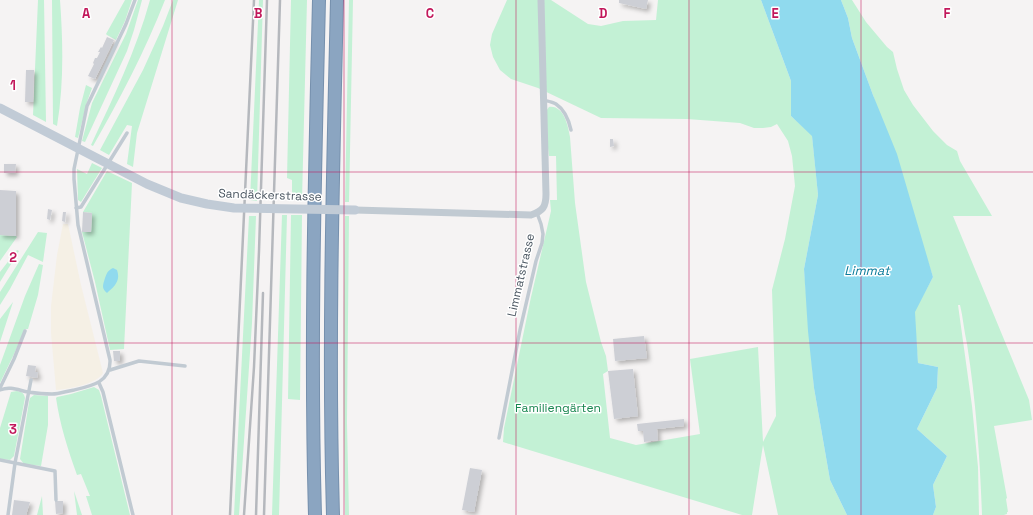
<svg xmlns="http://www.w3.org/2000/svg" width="1033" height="515" font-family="'Space Grotesk',sans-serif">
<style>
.green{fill:#c3f1d5}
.sand{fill:#f5f0e5}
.water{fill:#90daee}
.building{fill:#cdcfd5;filter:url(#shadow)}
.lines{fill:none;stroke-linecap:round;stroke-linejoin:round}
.highway-casing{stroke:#7690ad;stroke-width:14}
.lane{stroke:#c1cad2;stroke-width:3.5}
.street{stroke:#c1cad2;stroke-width:7}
.highway{stroke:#8ba5c1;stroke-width:12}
.rail{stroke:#b5b8bd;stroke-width:2.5}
.secondary-bridge{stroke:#c1cbd6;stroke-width:9}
.grid{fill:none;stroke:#c2185b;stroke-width:1;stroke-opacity:0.55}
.labels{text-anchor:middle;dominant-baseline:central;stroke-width:3;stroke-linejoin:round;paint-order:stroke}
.street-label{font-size:12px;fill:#4a5661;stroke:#fff}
.park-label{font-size:12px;fill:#17864f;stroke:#fff}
.water-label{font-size:13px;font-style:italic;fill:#0c7c9b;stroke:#fff}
.grid-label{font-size:13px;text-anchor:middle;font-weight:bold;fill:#c2185b;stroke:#fff;stroke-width:3;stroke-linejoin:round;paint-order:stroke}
</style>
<defs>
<filter id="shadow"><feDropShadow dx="3" dy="3" stdDeviation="2" flood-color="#0004"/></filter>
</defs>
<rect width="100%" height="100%" fill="#f5f3f3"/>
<path class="green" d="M38,0H44L46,122L33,115Z
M52,0H60C63,42 64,84 57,126L53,124Z
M125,0H132L125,21L116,40L107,35L106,34Z
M138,0H142L134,30L127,51L85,142L82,141L92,103L126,34Z
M150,0H165C145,51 120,99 93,146L91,145C113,98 136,51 150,0Z
M173,0H178L137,133L133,167L127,164L132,126L127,125L109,155L100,150L143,70L163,26Z
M259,0H263L257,201L250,200Z
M291,0H307L302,200H292V180L287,178Z
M349,0H353L349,202H345Z
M507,0H551L588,24L601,26L623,21L656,20L658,0H761L791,81V116L812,135L818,195L804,269L814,388L830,480L847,515H778L763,445L752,515H742L503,442L504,428L531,297L532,293L551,211L550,200H557L556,156H549L548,148L546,111L549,107C564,105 568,126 570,137L575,203L586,282L601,342L606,356L608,371L603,374L610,438L636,445L700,434L690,359L758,347L763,442L776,416L772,290L785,239L795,186L792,156L788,141L777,124L771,127L763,128H754L740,123L687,119L601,118L538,88L511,79L500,70L493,57L490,45L492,34Z
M841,0H852L866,22L887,47L893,52L897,69L904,90L913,105L933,131L947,145L957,151L960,161L992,216H953L1029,400L1032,420L994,426L1007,498L1006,499L1008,512H1007V514L1004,515H982C980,458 976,401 967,344C964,331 963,317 960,305H958L972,406L978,467L979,515H933L936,507L933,485L947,456L917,429L937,388L938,367L918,363L914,312L933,277L873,95L852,38L848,18Z
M86,85L92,88L87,102L78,138L75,137L80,108Z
M92,163L102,168L81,202L78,200L77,169L87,174Z
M107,171L132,183L124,349L110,350L95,282L82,232H91L92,213L83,212Z
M282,215H287L279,515H272Z
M291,215H302L300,400L288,399Z
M249,216H256L252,323L239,515H234Z
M345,216H349L347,423L349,515H345C343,415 343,316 345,216Z
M38,232L47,233L43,262L28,255L10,289L0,305V292Z
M0,235L16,236L17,237L0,261Z
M17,250L19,251L0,282V272Z
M39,264L43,265L38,295L28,329H25L14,354L0,383V365L25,296Z
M13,302L0,342V319Z
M94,387L99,390L101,396L130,515H92L86,496H90L81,474L77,475C68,450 60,425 56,398L57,397L71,394Z
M17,391C22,392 24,393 25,398L14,456L10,460L0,459V428L11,392Z
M34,395L48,396V425L41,466L24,464L20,459L29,402L30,398Z
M74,491L82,515H77Z
M42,496L43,515H37Z"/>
<path class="sand" d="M63,224H68L81,285L103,373C97,384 69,389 56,390L51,333V306L57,255Z"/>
<path class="water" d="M761,0H841L848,18L852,38L873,95L897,154L933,277L915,312L918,363L938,367L937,388L917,429L947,456L933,485L936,507L933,515H847L830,480L814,388L808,331L804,269L818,195L812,136L791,116V81Z
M113,268L117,270C121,281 114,287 107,293C101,288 103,285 105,278C107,273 107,271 113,268Z"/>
<path class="building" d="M619,0H648L646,9L619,3Z
M107,37L114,40L95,79L88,76L94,64L93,63L95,58H97L100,52H98L101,47L102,48Z
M26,70H34L33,102H25Z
M610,139H613L614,146L610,147Z
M4,164H16L15,173H4Z
M0,190L16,191V236L0,235Z
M48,209L52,210L50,220L47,219Z
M63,212H66L65,222L62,221Z
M83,212L92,213L91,232H82Z
M644,336L647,358L615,361L613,339Z
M113,351H120V361H114Z
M28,365L36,366L35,372H38L37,378L26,376Z
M633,369L638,416L614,419L608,371Z
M684,419V426L657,429L658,440L644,442L643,431H638L637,424Z
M470,468L482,470L474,512L462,510Z
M14,500L30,502L26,515H12Z
M55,501H63V513L56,514Z"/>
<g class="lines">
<g class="highway-casing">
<path id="highway" d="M315,515C310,343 315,172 319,0
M333,515C328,343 333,172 337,0"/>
</g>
<path class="lane" d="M543,100C547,101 553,102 556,104C565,110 569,121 571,130
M76,208L81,207L127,133
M110,370L139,361L185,366
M99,383L103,392L133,515
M0,388L14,359L25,331
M0,390C10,386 18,390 28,392C35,393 44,394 52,394C59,394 67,391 74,390C92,386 111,382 110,360L78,225L74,179V169L87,106L126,24L135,0
M499,438L520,330L536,261L542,243L543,234L541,224L537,213
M0,460L55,471L56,500
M8,515L15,463L31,380"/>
<path class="street" d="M355,210L531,215C543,211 546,207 546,194L541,0"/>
<use href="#highway" class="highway"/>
<path class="rail" d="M230,515L254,0
M244,515L254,367L259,251L267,0
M256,515L263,293
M264,515L280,0"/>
<path class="secondary-bridge" d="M0,108L147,184L181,198L207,204L234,208L355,210"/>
</g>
<path class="grid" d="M172,0V515M344,0V515M516,0V515M689,0V515M861,0V515M0,172H1033M0,343H1033"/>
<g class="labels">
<g class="street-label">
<text transform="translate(270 195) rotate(2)">Sandäckerstrasse</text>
<text transform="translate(521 275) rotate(-77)">Limmatstrasse</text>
</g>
<g class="park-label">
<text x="558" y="408">Familiengärten</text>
</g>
<g class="water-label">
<text x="867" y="270">Limmat</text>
</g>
</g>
<g class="grid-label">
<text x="86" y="18">A</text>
<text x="258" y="18">B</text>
<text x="430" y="18">C</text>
<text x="603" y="18">D</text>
<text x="775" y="18">E</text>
<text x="947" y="18">F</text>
<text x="13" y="90">1</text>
<text x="13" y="262">2</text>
<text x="13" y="434">3</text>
</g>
</svg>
